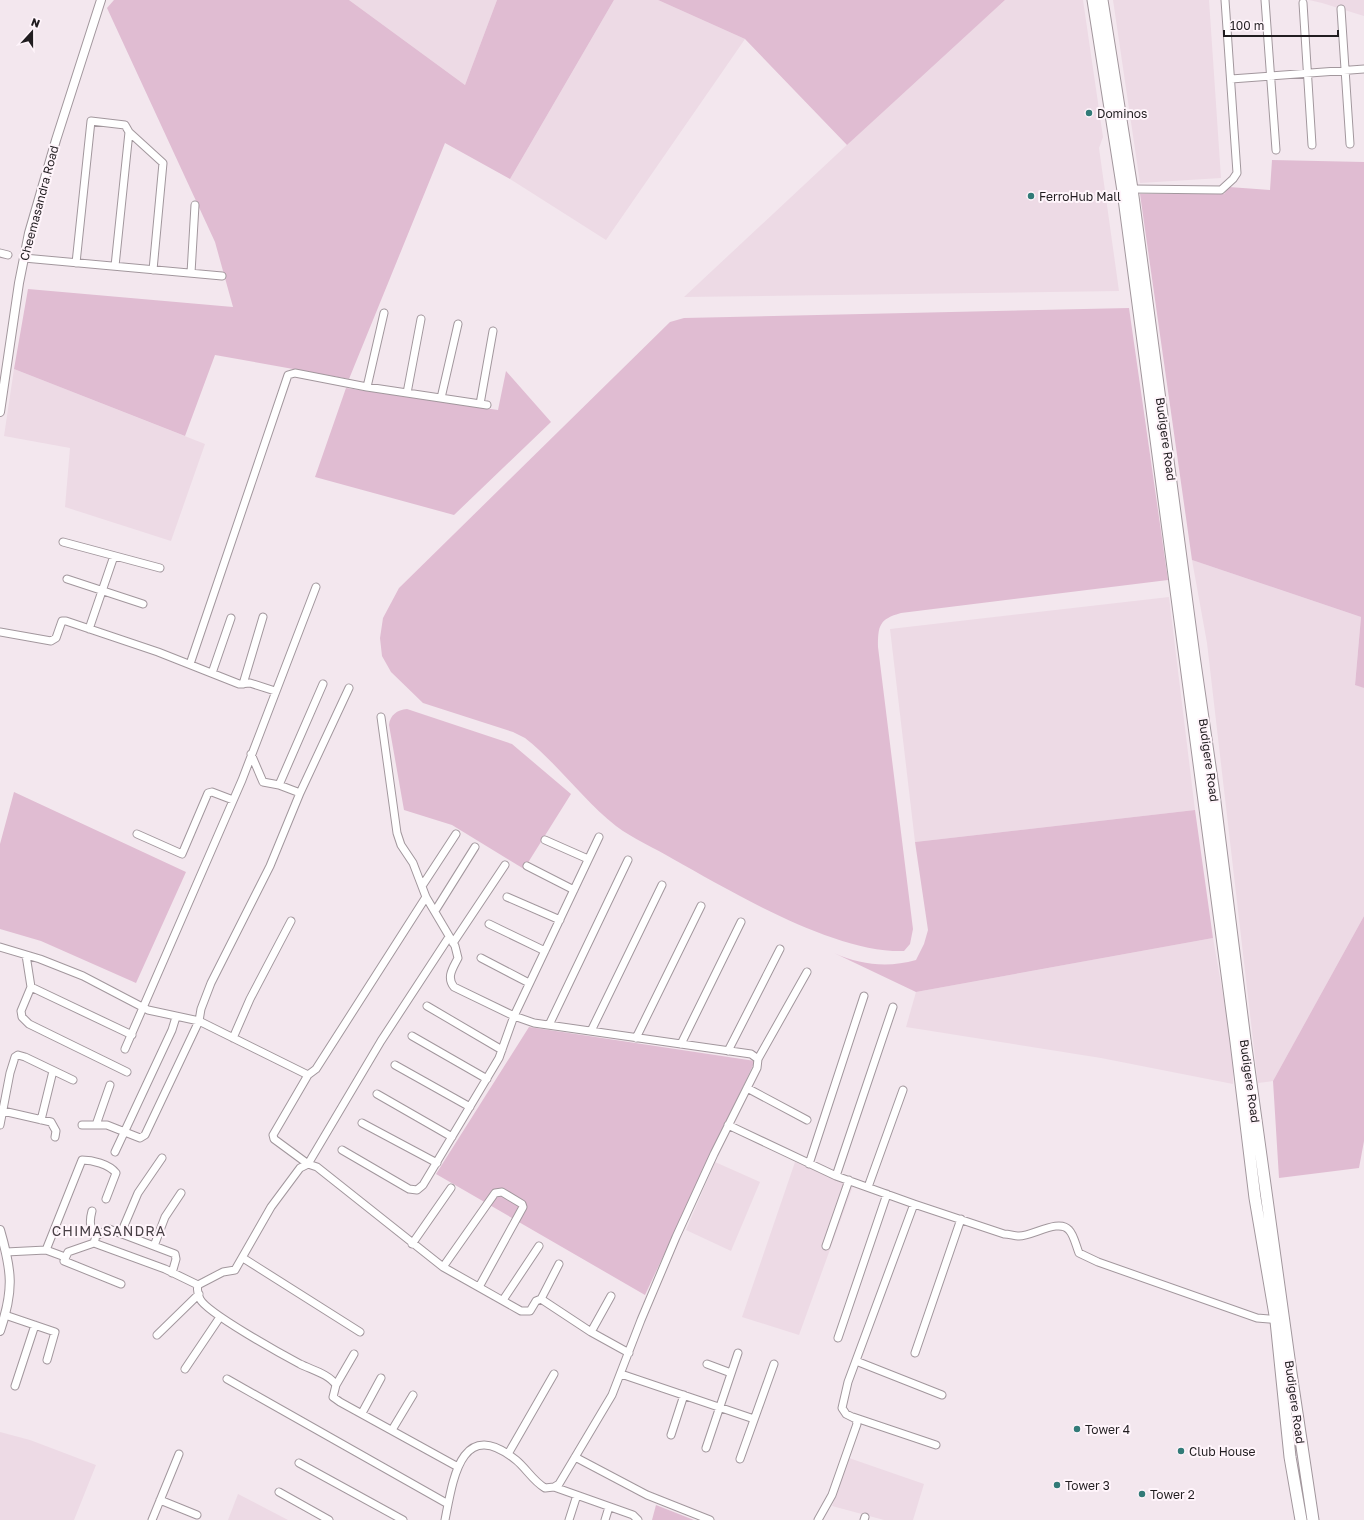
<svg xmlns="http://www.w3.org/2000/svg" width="1364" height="1520" font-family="'Golos Text',sans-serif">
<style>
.built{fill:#eddae5}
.green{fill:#e0bcd2}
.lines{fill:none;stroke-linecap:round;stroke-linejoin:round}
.minor-casing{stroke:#a2979d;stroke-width:9}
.tertiary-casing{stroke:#a2979d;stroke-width:10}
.primary-casing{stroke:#a2979d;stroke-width:13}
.minor{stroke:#fff;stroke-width:7}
.tertiary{stroke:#fff;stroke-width:8}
.primary{stroke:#fff;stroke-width:11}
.poi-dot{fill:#327b78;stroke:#fff5fb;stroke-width:1.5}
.labels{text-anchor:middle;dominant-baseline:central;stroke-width:4;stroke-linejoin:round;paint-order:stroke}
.poi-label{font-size:12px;fill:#211d20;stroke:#fff5fb;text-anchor:start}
.street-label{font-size:12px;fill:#211d20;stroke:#fff5fb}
.quarter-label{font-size:14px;letter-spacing:1px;fill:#494046;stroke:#fff5fb}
</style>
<rect width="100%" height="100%" fill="#f3e7ee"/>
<path class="built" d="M349,0H497L465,85Z
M614,0H658L745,39L606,240L510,179Z
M1005,0H1083L1103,137L1099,148L1119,291L684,297L927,70Z
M1113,0H1209L1221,178L1140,183Z
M1309,0H1364V16L1322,3Z
M14,369L205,444L171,541L65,507L70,448L4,436Z
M1192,560L1361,617L1355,684L1364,688V916L1273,1081L1258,1083L1207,643Z
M1169,597L1195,810L915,842L890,629Z
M1213,938L1231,1040L1234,1041L1233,1084L1101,1058L906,1027L916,992Z
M715,1162L760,1182L731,1251L686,1230Z
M795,1162L853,1186L799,1335L742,1317Z
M0,1432L30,1440L96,1465L74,1520H0Z
M849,1458L924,1484L913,1520H884L832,1506Z
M238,1494L288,1520H228Z"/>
<path class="green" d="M114,0H349L465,85L497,0H614L510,179L445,143L349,379L215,355L185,436L14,369L28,289L233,307L215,242L107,8Z
M658,0H1005L847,145L745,39Z
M1272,160L1364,162V688L1355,685L1361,617L1192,560L1140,194H1224L1229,187L1270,190Z
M1129,308L1168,580L901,613C879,619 878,626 878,647L913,929L910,944L904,951C834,953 734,893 673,859C655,848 633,839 616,826C583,800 558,764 525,738L513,732L423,703L391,672L382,656L380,638L383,618L399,588L670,322L684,318Z
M506,371L551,422L454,515L315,477L346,388L498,410Z
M407,709L512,744L571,794L524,869L452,825L404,810L389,725C390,715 397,710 407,709Z
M14,792L186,872L136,983L41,941L0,929V844Z
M1195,810L1213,938L916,992L834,953C861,965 888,968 916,960L924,944L928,930L915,842Z
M1364,916V1141L1359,1168L1279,1178L1273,1081Z
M529,1027L755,1061L645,1295L436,1174Z
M656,1505L694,1520H652Z"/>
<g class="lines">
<g class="minor-casing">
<path id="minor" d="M1265,0L1276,150
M1303,3L1312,145
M1341,9L1350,144
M1231,79L1364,69
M129,132L163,163L153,270
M1132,189L1221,190L1233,179L1237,173L1225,0
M0,253L8,255
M24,258L222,276
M76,263L91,121L125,125L129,132L115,266
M191,273L195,205
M367,387L384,313
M407,393L421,319
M441,398L458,324
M480,404L493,331
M63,542L160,568
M67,579L143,604
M89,629L114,556
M0,632L51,641L56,638L62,621H66L158,652L239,684L250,683L275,691
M190,664L288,375L295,373L367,387L487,405
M212,673L231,618
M243,684L263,617
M381,717L397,833L401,845L413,863L426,897L455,946L458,958C453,968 446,977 454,987L514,1016L534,1023L751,1054L758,1059L757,1068L714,1154L676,1237L641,1320L612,1395L559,1484L554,1487L545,1488C533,1481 526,1468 516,1460C461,1416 453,1479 445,1520
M251,754L263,782L279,785L300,793
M279,785L323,684
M137,834L182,854L208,793L212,792L233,800
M545,840L588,859
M527,866L574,890
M422,886L456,834
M507,897L560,920
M435,911L475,847
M489,924L545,951
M453,943L505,865
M0,947L40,959L83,976L148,1010L199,1021L308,1075L316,1069L426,897
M26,955L31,987L21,1011L22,1017L29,1024L127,1072
M481,958L529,983
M31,987L132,1035
M427,1006L502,1050
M549,1025L628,860
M591,1031L662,885
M412,1036L487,1079
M233,1038L250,999L291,921
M636,1038L701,906
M681,1044L741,922
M125,1049L242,780L316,587
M728,1051L780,949
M758,1059L807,972
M395,1065L470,1107
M308,1075L273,1135L274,1139L308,1164L381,1041L449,937
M747,1088L807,1120
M377,1094L452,1137
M3,1111L51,1122L56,1131L55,1137
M41,1120L53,1071
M362,1123L437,1163
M0,1125L10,1073L15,1057L18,1055L25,1057L73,1080
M82,1125H107L140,1138L145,1135L199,1021L201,1009L211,983L270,866L300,793L349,688
M96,1125L110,1085
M728,1125L836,1176L914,1204L1004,1234C1009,1234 1015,1236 1019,1236C1033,1236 1059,1218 1069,1230C1074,1235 1076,1246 1079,1253L1098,1262L1257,1318L1280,1320
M342,1150L409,1189L417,1190L423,1185L499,1058L514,1016L599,837
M115,1152L172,1030L176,1017
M809,1164L864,996
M836,1176L893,1007
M868,1187L903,1090
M92,1211C89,1222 90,1228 96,1236
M121,1233L138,1193L162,1158
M94,1243L96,1236L109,1229L175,1254L176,1259L172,1273
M412,1244L451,1188
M154,1246L165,1217L181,1193
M826,1246L849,1180
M46,1250L82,1160C92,1160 109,1164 116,1173L106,1199
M6,1252L46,1250L65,1257
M243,1258L360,1332
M443,1267L495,1193L502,1192L522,1204L523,1207L479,1287
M121,1284L64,1261L68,1252L94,1243L165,1269L198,1285
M198,1285L223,1272L235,1270L271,1207L300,1168L308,1164L317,1167L443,1267L521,1311H530L536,1301L541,1299L591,1332L629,1353
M198,1285C197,1289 198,1295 200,1299C207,1313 283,1355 300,1364C312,1370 329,1374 336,1385L333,1397L340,1402L458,1467
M541,1299L559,1264
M503,1300L539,1246
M5,1315L55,1332L47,1360
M591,1332L611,1296
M157,1335L199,1294
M838,1338L887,1194
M915,1353L961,1219
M856,1361L942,1395
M707,1364L731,1373
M185,1369L220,1317
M621,1374L754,1419
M227,1379L448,1504
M336,1385L354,1354
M15,1386L35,1325
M362,1413L381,1378
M853,1417L936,1445
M392,1430L413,1395
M671,1435L684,1395
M706,1448L738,1353
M508,1454L554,1374
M575,1457L647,1495L710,1520
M740,1459L774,1364
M299,1463L403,1520
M554,1487L633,1515L638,1520
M279,1492L329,1520
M160,1500L197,1515
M152,1520L179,1454
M569,1520L577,1495
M605,1520L609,1507
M818,1520L832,1495L857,1424L856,1419L846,1414L842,1408L848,1382L914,1204
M864,1520L865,1517"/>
</g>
<g class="tertiary-casing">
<path id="tertiary" d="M0,412L19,283L29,233L56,140L101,0
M0,1230C12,1271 14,1290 0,1331"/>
</g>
<g class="primary-casing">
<path id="primary" d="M1093,0L1123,191L1236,1042L1255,1198L1276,1321L1290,1457L1301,1520
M1102,0L1132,189L1194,656L1214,794L1245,1040L1291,1373L1313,1520"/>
</g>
<use href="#minor" class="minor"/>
<use href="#tertiary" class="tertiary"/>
<use href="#primary" class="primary"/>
</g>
<g class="poi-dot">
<circle cx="1089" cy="113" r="4"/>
<circle cx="1031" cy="196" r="4"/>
<circle cx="1077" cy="1429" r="4"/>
<circle cx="1181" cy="1451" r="4"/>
<circle cx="1057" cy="1485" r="4"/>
<circle cx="1142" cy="1494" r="4"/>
</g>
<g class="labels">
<g class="poi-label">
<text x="1097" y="113">Dominos</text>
<text x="1039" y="196">FerroHub Mall</text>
<text x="1085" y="1429">Tower 4</text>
<text x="1189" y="1451">Club House</text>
<text x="1065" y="1485">Tower 3</text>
<text x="1150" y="1494">Tower 2</text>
</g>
<g class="street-label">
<text transform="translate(39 203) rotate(-75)">Cheemasandra Road</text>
<text transform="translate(1166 439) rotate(82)">Budigere Road</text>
<text transform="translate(1209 760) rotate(82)">Budigere Road</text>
<text transform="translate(1250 1081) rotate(82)">Budigere Road</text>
<text transform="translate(1295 1402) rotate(82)">Budigere Road</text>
</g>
<g class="quarter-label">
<text x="109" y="1230">CHIMASANDRA</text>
</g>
</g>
<g transform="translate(32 32) rotate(21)" stroke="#fff5fb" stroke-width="3" paint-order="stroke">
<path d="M0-3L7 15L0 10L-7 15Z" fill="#211d20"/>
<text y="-6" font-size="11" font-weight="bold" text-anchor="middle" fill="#211d20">N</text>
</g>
<path d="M1224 30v6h114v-6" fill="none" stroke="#211d20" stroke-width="2"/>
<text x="1230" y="30" font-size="12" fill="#211d20" stroke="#fff5fb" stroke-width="3" paint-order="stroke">100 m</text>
</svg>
